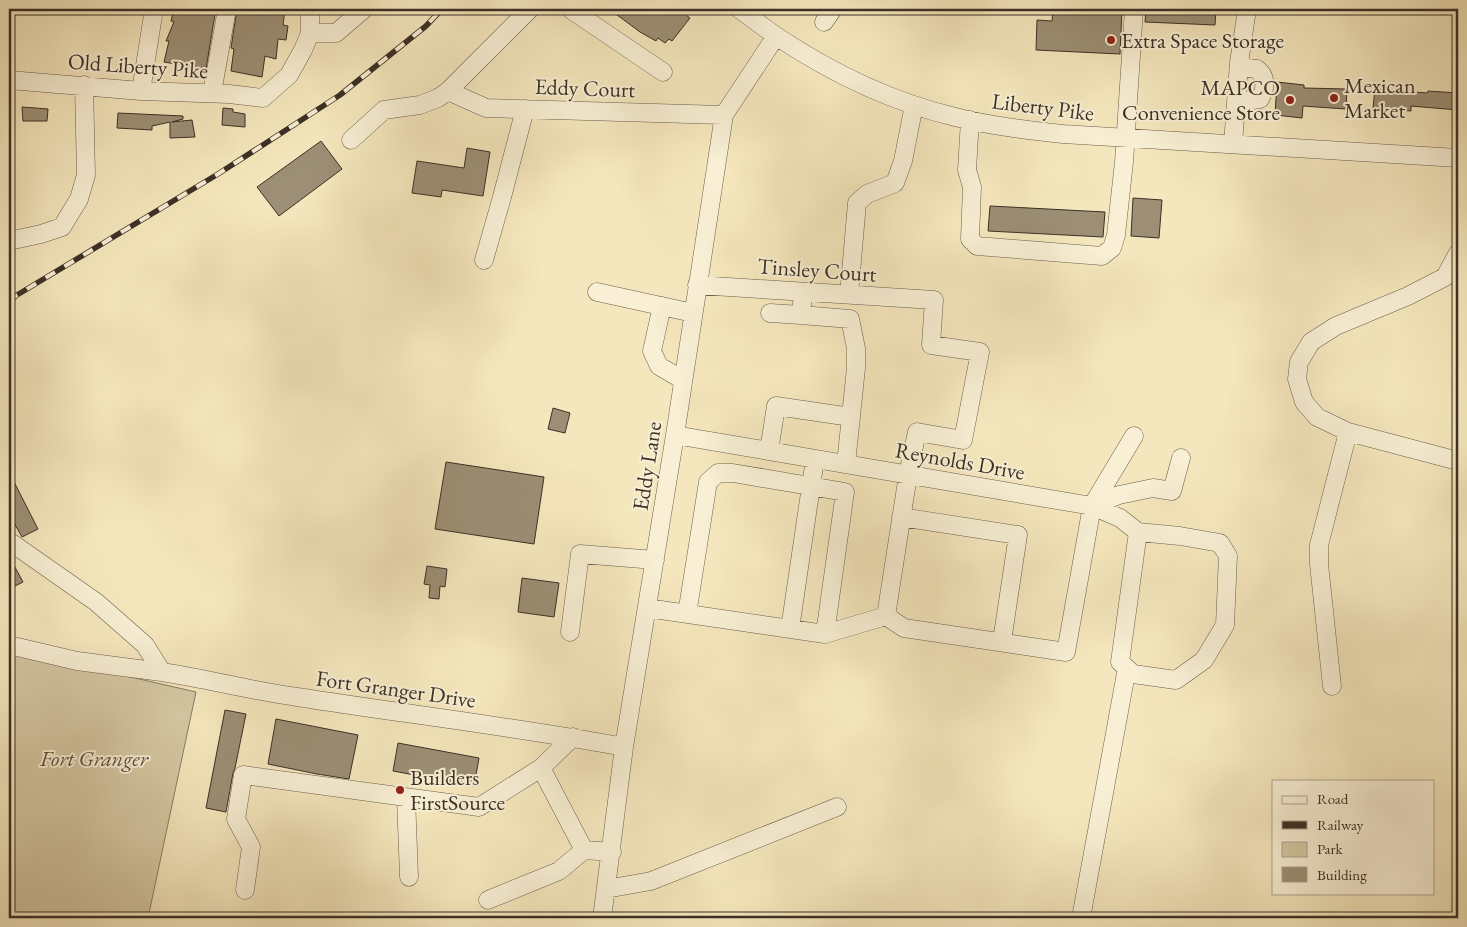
<svg xmlns="http://www.w3.org/2000/svg" width="1467" height="927" font-family="'EB Garamond',serif">
<style>
.green{fill:#d5c8a3;stroke:#887c64}
.building{fill:#9c8f75;stroke:#3b3026}
.lines{fill:none;stroke-linecap:round;stroke-linejoin:round}
.minor-casing{stroke:#6a5e4c;stroke-width:19}
.minor{stroke:#f8efd4;stroke-width:18}
.rail-casing{stroke:#3b3026;stroke-width:5.5}
.rail{stroke:#f8efd4;stroke-width:4;stroke-dasharray:11;stroke-linecap:butt}
.poi-dot{fill:#8f2418;stroke:#f8efd4;stroke-width:2}
.labels{text-anchor:middle;dominant-baseline:central;stroke-width:4;stroke-linejoin:round;paint-order:stroke}
.poi-label{font-size:22px;fill:#3b3026;stroke:#f8efd4;text-anchor:start}
.street-label{font-size:22px;fill:#3b3026;stroke:#f8efd4}
.park-label{font-size:22px;font-style:italic;fill:#5a4e3f;stroke:#f8efd4}
</style>
<rect width="100%" height="100%" fill="#f5e7bd"/>
<filter id="stains"><feTurbulence type="fractalNoise" baseFrequency=".004" numOctaves="4"/><feColorMatrix values="0 0 0 0 .2 0 0 0 0 .09 0 0 0 0 .02 0 0 0 .5 -.17"/></filter>
<radialGradient id="worn" r=".72"><stop offset=".6" stop-color="#630" stop-opacity="0"/><stop offset="1" stop-color="#630" stop-opacity=".3"/></radialGradient>
<path class="green" d="M9,649L196,692L148,918H9Z"/>
<path class="building" d="M174,9L215,14L206,69L164,62L169,41H166L174,22L171,21Z
M237,9H285L283,25L288,26L286,40L278,39L276,59L265,56L262,77L231,71L234,49L231,48Z
M609,9H685L686,15L690,18L672,41L669,39L665,43L658,38L656,41L640,32Z
M1053,9H1122L1120,54L1036,50L1037,20L1052,21Z
M1146,9H1216L1215,25L1145,22Z
M1277,82L1304,85V88L1347,89L1346,109L1303,106L1302,118L1275,115Z
M1375,89L1427,93L1428,91L1458,93V110L1411,106V111L1373,108Z
M22,107L48,109L47,121H23Z
M223,108L233,109V112L245,114V127L222,125Z
M118,113L183,116V119L172,122L192,120L195,137L170,138V122L152,126V130L117,128Z
M321,141L342,169L279,216L257,187Z
M467,148L490,152L483,196L442,190L441,197L412,193L417,161L464,168Z
M1133,198L1162,200L1159,238L1131,236Z
M990,206L1105,212L1103,237L988,231Z
M553,408L570,413L565,433L548,429Z
M446,462L544,477L534,544L435,529Z
M9,472L38,529L22,537L9,514Z
M9,556L23,582L9,589Z
M427,566L447,569L445,587L440,586L439,599L429,598L430,585L424,584Z
M522,578L559,583L554,617L518,612Z
M225,710L246,714L235,768L233,773L226,812L206,808Z
M276,719L358,735L349,779L317,774L268,764Z
M398,743L479,758L474,786L393,771Z"/>
<g class="lines">
<g class="minor-casing">
<path id="minor" d="M570,9L663,72
M739,9C752,18 763,27 776,36C830,72 892,102 955,117C991,126 1027,130 1063,134L1458,158
M824,22L833,9
M310,33H336L364,9
M9,80L141,91L229,94L263,98L289,75L303,50L310,33V9
M141,91L154,9
M448,91L486,108L724,115
M212,93L227,9
M1236,100L1245,101L1260,99C1266,88 1267,77 1257,69L1239,67
M970,120L967,170L972,187L970,239L977,246L1102,256L1112,248L1116,235L1124,162L1134,9
M351,140L384,110L420,105L438,98L448,91L530,9
M1233,144L1239,63L1247,9
M9,241L41,234L62,227L79,199L86,175L84,85
M1458,253L1445,277L1408,296L1336,326L1311,342L1299,362L1297,379L1304,402L1317,417L1348,432L1458,461
M484,260L502,197L525,109
M697,285L934,300L931,345L980,352L963,440L917,432L908,475L886,616L904,628L1066,652L1092,506L1134,436
M597,292L693,313
M803,292L801,315L850,319L856,348V368L846,464
M849,295L857,203L867,194L895,183L903,161L914,105
M662,306L652,351L659,366L683,380
M770,313L801,315
M675,435L1092,506L1120,518L1138,532L1180,536L1220,543L1228,556L1225,625L1204,660L1176,680L1133,674L1120,662L1138,532
M769,451L776,406L851,417
M1092,506L1119,495L1153,488L1172,491L1181,458
M901,517L1018,535L1002,641
M9,541L96,602L145,645L162,672C208,679 252,691 297,697C406,714 516,727 624,747
M647,608L825,634L886,616
M687,614L708,482L718,473H733L845,492L825,634
M790,629L815,459
M570,632L580,554L655,560
M9,645L77,661L162,672
M1332,686L1319,564V545L1348,432
M573,737L541,768L584,850
M406,797L409,877
M606,889L651,881L837,807
M245,890L251,847L236,819L243,775L479,807L541,768
M488,900L559,871L584,850L612,852
M602,918L624,747L675,435L724,115L776,36
M1081,918L1127,668"/>
</g>
<use href="#minor" class="minor"/>
<g class="rail-casing">
<path id="rail" d="M9,302L17,295L218,174L340,95L426,26L442,9"/>
</g>
<use href="#rail" class="rail"/>
</g>
<g class="poi-dot">
<circle cx="1111" cy="40" r="5"/>
<circle cx="1334" cy="98" r="5"/>
<circle cx="1290" cy="100" r="5"/>
<circle cx="400" cy="790" r="5"/>
</g>
<g class="labels">
<g class="poi-label">
<text x="1121" y="40">Extra Space Storage</text>
<text x="1344" y="85">Mexican<tspan x="1344" dy="25">Market</tspan></text>
<text x="1280" y="87" text-anchor="end">MAPCO<tspan x="1280" dy="25">Convenience Store</tspan></text>
<text x="410" y="777">Builders<tspan x="410" dy="25">FirstSource</tspan></text>
</g>
<g class="street-label">
<text transform="translate(138 66) rotate(4)">Old Liberty Pike</text>
<text transform="translate(585 88) rotate(2)">Eddy Court</text>
<text transform="translate(1043 107) rotate(7)">Liberty Pike</text>
<text transform="translate(817 270) rotate(4)">Tinsley Court</text>
<text transform="translate(960 461) rotate(10)">Reynolds Drive</text>
<text transform="translate(647 466) rotate(-81)">Eddy Lane</text>
<text transform="translate(396 689) rotate(8)">Fort Granger Drive</text>
</g>
<g class="park-label">
<text x="94" y="758">Fort Granger</text>
</g>
</g>
<rect width="1467" height="927" fill="none" stroke="#f5e7bd" stroke-width="30"/>
<rect x="10" y="10" width="1447" height="907" fill="none" stroke="#3b3026" stroke-width="2.5"/>
<rect x="15" y="15" width="1437" height="897" fill="none" stroke="#3b3026"/>
<rect x="1272" y="780" width="162" height="115" fill="#f8efd4" stroke="#aca38e"/>
<rect x="1282" y="796" width="25" height="8" fill="#f8efd4" stroke="#aca38e"/>
<text x="1317" y="804" font-size="15" fill="#3b3026">Road</text>
<rect x="1282" y="821" width="25" height="8" fill="#3b3026" stroke="#aca38e"/>
<text x="1317" y="830" font-size="15" fill="#3b3026">Railway</text>
<rect x="1282" y="842" width="25" height="15" fill="#d5c8a3" stroke="#aca38e"/>
<text x="1317" y="854" font-size="15" fill="#3b3026">Park</text>
<rect x="1282" y="867" width="25" height="15" fill="#9c8f75" stroke="#aca38e"/>
<text x="1317" y="880" font-size="15" fill="#3b3026">Building</text>
<rect width="100%" height="100%" filter="url(#stains)"/>
<rect width="100%" height="100%" fill="url(#worn)"/>
</svg>
